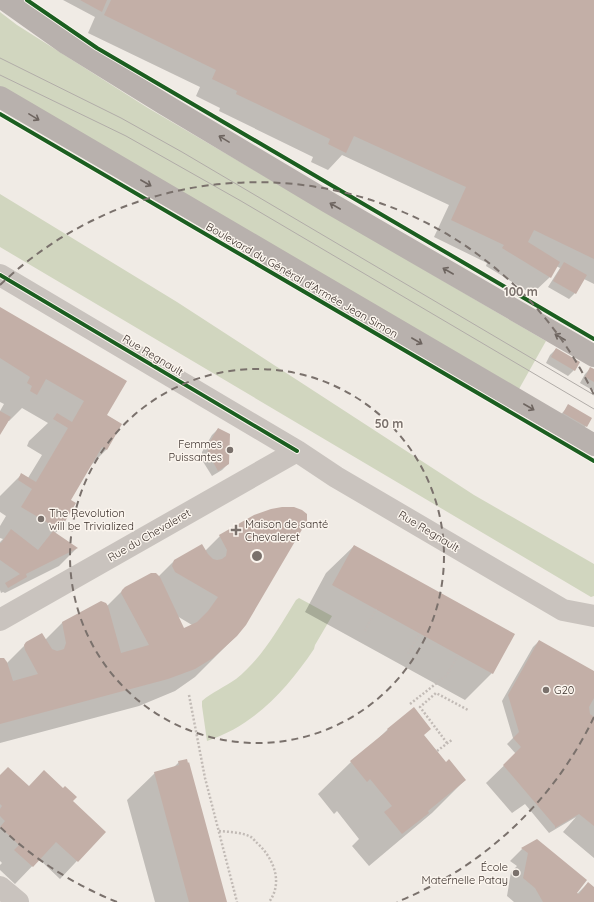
<svg xmlns="http://www.w3.org/2000/svg" width="594" height="902" font-family="Quicksand,sans-serif">
<style>
.green{fill:#d1d6bf}
.shadow{fill:#0003;fill-rule:evenodd}
.building{fill:#c3afa7}
.lines{fill:none;stroke-linecap:round;stroke-linejoin:round}
.path{stroke:#c2bbb6;stroke-width:2.5;stroke-dasharray:2 2;stroke-linecap:butt}
.street{stroke:#c9c3be;stroke-width:22}
.primary{stroke:#b8b1ad;stroke-width:22}
.tram{stroke:#b1aca8;stroke-width:1}
.cycleway-casing{stroke:#fbf5ee;stroke-width:6}
.cycleway{stroke:#1b5e20;stroke-width:4}
.oneway{stroke:#6d645f}
.ring{fill:none;stroke:#7a716c;stroke-width:2;stroke-dasharray:7 5}
.poi-dot{fill:#7a716c;stroke:#fbf5ee;stroke-width:1.5}
.labels{text-anchor:middle;dominant-baseline:central;stroke-width:3;stroke-linejoin:round;paint-order:stroke}
.street-label{font-size:11px;fill:#3b302b;stroke:#fbf5ee}
.poi-label{font-size:11px;fill:#3b302b;stroke:#fbf5ee;text-anchor:start}
.centre{fill:#7a716c;stroke:#fbf5ee;stroke-width:2}
.ring-label{font-size:12px;text-anchor:middle;font-weight:bold;fill:#7a716c;stroke:#fbf5ee;stroke-width:3;stroke-linejoin:round;paint-order:stroke}
</style>
<rect width="100%" height="100%" fill="#f0ebe5"/>
<path class="green" d="M0,12L17,25L148,108L546,341L519,389L0,86Z
M0,194L177,302L474,495L594,564V596L591,597L0,247Z
M299,598L332,616L315,645L314,649C287,689 255,725 207,741L202,706V701C212,692 225,687 236,679C263,657 278,629 296,600Z"/>
<path class="shadow" d="M63,0H594V284L584,279L575,293L569,299L548,287L560,268L556,266L550,277L532,294L486,266L487,263L434,237L449,205L342,155L328,170L311,162L313,157L219,111L220,108L196,96L200,87L88,33L95,17Z
M0,308L106,415L121,424L106,450L90,466L70,500L60,529L55,533L76,549L59,566L5,593L3,592L1,593L0,590V542L3,539L0,538V526L6,516L0,512V496L22,474L28,478L42,455L27,446L29,441L48,423L22,408L9,421H8L0,433V411L4,404L0,402Z
M556,349L574,370L568,376L546,363L550,355Z
M591,368L594,370V391L580,383L585,374Z
M569,406L586,426L580,432L558,419L563,412Z
M218,429L228,464L222,470L212,476L202,460V452L212,435Z
M254,516L237,635L195,677L175,691L139,706L0,743V659L7,663L28,642L45,640L62,623L107,606L125,588L158,577L174,561L205,551L220,536ZM177,616L192,625L184,630Z
M354,546L492,673L465,700L305,612L326,573Z
M539,641L594,672V858L563,832L576,817L549,833L525,804L512,813L486,783L516,754L507,744L513,738L502,701L533,647Z
M388,729L423,735L446,763L465,780L432,813L369,866L352,846L359,839L337,811L334,814L318,794L351,762L374,743Z
M179,762L226,902H155L127,800L155,773L173,768Z
M0,776L71,801L104,832L60,879L39,859L15,884L0,870V865L2,863L0,861Z
M537,840L575,893L577,894L588,883L594,888V902H514L507,896L511,872L517,866L510,861L522,849Z"/>
<path class="building" d="M80,0H107L102,12Z
M111,0H594V259L534,230L528,242L560,262L551,278L502,248L504,245L451,220L466,187L354,136L346,153L328,144L330,139L236,94L237,91L212,79L216,70L104,15Z
M564,262L587,275L576,294L553,281Z
M0,307L127,381L107,415L122,424L107,450L102,447L71,500L76,503L60,530L21,507L32,489L18,480L21,473L36,482L68,428L53,419L57,413L72,422L84,401L46,379L37,395L30,391L32,386L27,383L30,377L0,358Z
M556,348L580,362L575,371L551,357Z
M590,367L594,369V382L585,377Z
M568,404L592,418L587,427L563,413Z
M0,411L11,417L0,435Z
M218,428L230,434L229,464L218,471L208,453V445Z
M282,507H294L302,510L307,514V521L246,625L237,636L213,658L195,669L168,679L0,724V658H4L7,662L13,681L38,674L25,650L24,645L26,642L42,633L52,649L57,651L61,650L64,649L66,643L62,622L101,601L106,603L108,606L121,653L149,645L121,593L122,590L125,587L151,573H156L160,577L184,628L197,622L208,611L218,597L175,572L172,566L174,560L202,544L208,554L213,559L217,560L222,559L226,556L227,550L219,535L254,515L271,509Z
M11,529L38,550L53,531L78,548L26,574L27,577L8,588L5,583L20,574L0,560V543H1Z
M354,545L515,634L493,674L332,585Z
M539,640L594,671V698L589,707L590,714L594,717V826L579,814L555,828V826L503,765L521,747L513,738L519,732L508,695Z
M414,707L431,729L424,735L446,762L449,759L466,780L428,811L429,813L402,834L384,812L392,806L370,779L367,782L350,761L388,730L387,729Z
M187,759L188,763L189,762L227,902H189L154,772L179,765L178,761Z
M8,767L29,786L44,770L63,788L65,786L77,797L73,801L106,832L78,862L56,842L33,867L14,850L19,845L0,827L5,821L0,816V809L2,806L0,804V775Z
M537,839L587,880L577,893L579,894L588,882L594,887V902H543L535,888L523,878L528,853L521,848Z"/>
<g class="lines">
<path class="path" d="M365,631L376,609
M408,654L420,633
M189,695L205,778L237,902
M410,704L447,675L458,655
M447,743L420,707L436,693L468,710
M437,751L453,739
M219,831C229,832 240,832 249,836C252,837 254,840 256,842C273,857 284,882 269,902"/>
<path class="street" d="M0,275L297,451L336,477L563,610L594,616
M0,620L297,451
M0,887L18,902"/>
<path class="primary" d="M5,0L67,44L164,104L328,202L594,356
M0,97L594,445"/>
<path class="tram" d="M0,58L121,118L182,152L594,395
M0,75L126,136L241,201L594,409"/>
<g class="cycleway-casing">
<path id="cycleway" d="M27,0L97,48L594,339
M0,114L594,461
M0,275L297,451"/>
</g>
<use href="#cycleway" class="cycleway"/>
</g>
<defs><path id="oneway-shaft" d="M-6 0H5M1.5-3L5.5 0L1.5 3" fill="none" stroke-width="1.6" stroke-linecap="round" stroke-linejoin="round"/></defs>
<g class="oneway">
<use href="#oneway-shaft" transform="translate(34 117) rotate(31)"/>
<use href="#oneway-shaft" transform="translate(224 139) rotate(-149)"/>
<use href="#oneway-shaft" transform="translate(146 183) rotate(30)"/>
<use href="#oneway-shaft" transform="translate(335 206) rotate(-150)"/>
<use href="#oneway-shaft" transform="translate(448 271) rotate(-150)"/>
<use href="#oneway-shaft" transform="translate(560 337) rotate(-150)"/>
<use href="#oneway-shaft" transform="translate(417 341) rotate(30)"/>
<use href="#oneway-shaft" transform="translate(529 407) rotate(30)"/>
</g>
<g class="ring">
<circle cx="257" cy="556" r="187"/>
<path d="M594 717A373 373 0 0 1 397 902M117 902A373 373 0 0 1 0 827M0 285A373 373 0 0 1 594 395"/>
</g>
<g class="poi-dot">
<circle cx="230" cy="450" r="4"/>
<circle cx="41" cy="519" r="4"/>
<path d="M234 524h4v4h4v4h-4v4h-4v-4h-4v-4h4z"/>
<circle cx="546" cy="690" r="4"/>
<circle cx="516" cy="873" r="4"/>
</g>
<g class="labels">
<g class="street-label">
<text transform="translate(302 280) rotate(30)">Boulevard du Général d'Armée Jean Simon</text>
<text transform="translate(153 355) rotate(31)">Rue Regnault</text>
<text transform="translate(429 531) rotate(31)">Rue Regnault</text>
<text transform="translate(149 535) rotate(-30)">Rue du Chevaleret</text>
</g>
<g class="poi-label">
<text x="222" y="444" text-anchor="end">Femmes<tspan x="222" dy="13">Puissantes</tspan></text>
<text x="49" y="513">The Revolution<tspan x="49" dy="13">will be Trivialized</tspan></text>
<text x="245" y="524">Maison de santé<tspan x="245" dy="13">Chevaleret</tspan></text>
<text x="554" y="690">G20</text>
<text x="508" y="867" text-anchor="end">École<tspan x="508" dy="13">Maternelle Patay</tspan></text>
</g>
</g>
<circle cx="257" cy="556" r="6" class="centre"/>
<g class="ring-label">
<text x="521" y="296">100 m</text>
<text x="389" y="428">50 m</text>
</g>
</svg>
